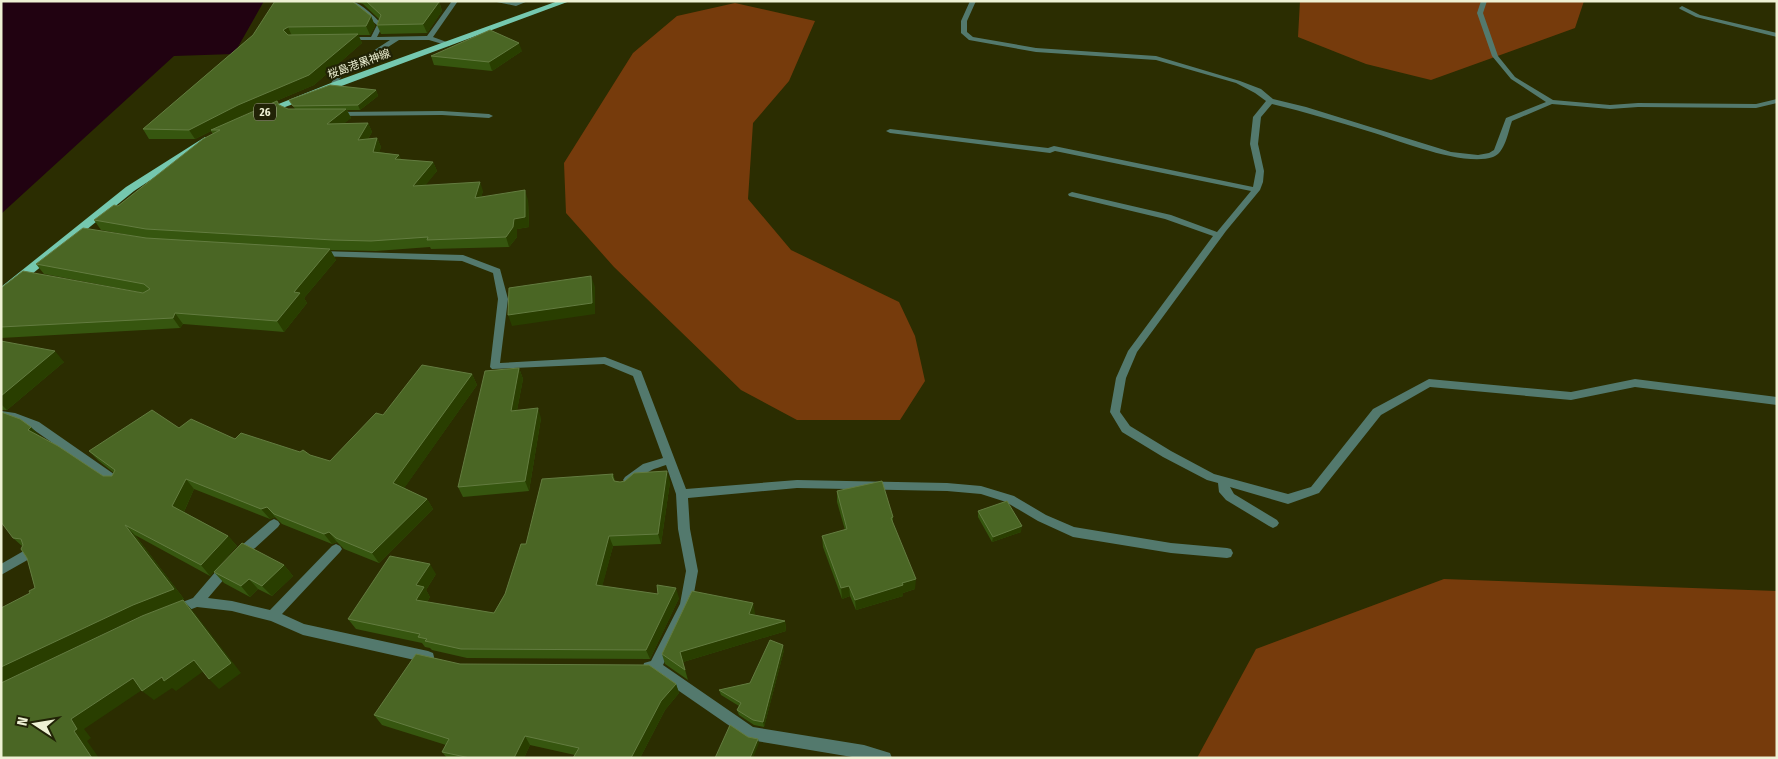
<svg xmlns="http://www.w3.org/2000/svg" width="1778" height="759" font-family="'Fira Sans Condensed','Noto Sans JP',sans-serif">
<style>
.green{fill:#763b0c}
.water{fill:#210211}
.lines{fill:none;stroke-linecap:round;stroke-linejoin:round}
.minor{fill:#53796d;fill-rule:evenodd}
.primary{fill:#75c8af;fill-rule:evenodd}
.wall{fill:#36560f}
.shaded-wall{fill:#293e00}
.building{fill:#4a6624;stroke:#637c40}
.labels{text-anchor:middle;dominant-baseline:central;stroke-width:4.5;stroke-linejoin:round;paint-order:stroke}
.far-street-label{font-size:11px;fill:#eef1d4;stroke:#212306}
.shield{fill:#212306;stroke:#b0b396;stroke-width:1}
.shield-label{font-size:11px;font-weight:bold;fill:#eef1d4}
</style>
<rect width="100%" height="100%" fill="#2b2d01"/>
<path class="green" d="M1300,1H1584L1575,28L1431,80L1366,64L1298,37Z
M735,3L815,21L789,81L753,123L748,199L791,250L899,302L915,336L925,381L900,420H797L741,390L614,267L566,213L564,163L633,53L677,16Z
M1444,579L1777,591V758H1197L1256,649Z"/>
<path class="water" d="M1,1H264L234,54L174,56L1,214Z"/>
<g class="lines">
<path class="minor" d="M347,1C361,1 372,15 382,24L383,25L377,37L427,36L452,1H458L433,37L452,44L449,46L429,40H399L341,77L336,86H332L330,85L336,75L390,40H345L344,39L347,37H371L377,25Z
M492,1H528L516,6Z
M970,1H976L967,21V32L973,37L1036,48L1156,56L1240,81L1261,89L1273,99L1306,107L1451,152L1478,155L1489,153L1494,150L1506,118L1546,102L1511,79L1492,56L1477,13L1481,1H1487L1483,13L1498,56L1515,77L1553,100L1610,105L1638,103L1756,104L1777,99V103L1756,108L1638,107L1610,109L1552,104L1512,121C1508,132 1505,153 1493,157C1464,167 1400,141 1371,132C1338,122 1305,112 1272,104L1261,117L1258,144L1264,171L1263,182L1260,190L1226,231L1137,352L1126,378L1120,412L1130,426L1171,451L1214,474L1288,494L1311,487L1373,409L1429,379L1571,392L1635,379L1777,397V405L1635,387L1571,400L1430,387L1381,415L1319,493L1288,504L1230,487L1234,494L1277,520L1279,523L1277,526L1273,528L1269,526L1226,500L1219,492L1218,483L1207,480L1163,457L1122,432L1110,412L1116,378L1128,351L1213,236L1165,219L1069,196L1068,194L1072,192L1171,215L1217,232L1251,191L1055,151L1050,153L890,133L886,131L890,129L1048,148L1054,146L1253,187L1256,171L1250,144L1253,117L1266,101L1255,93L1236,83L1156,60L1036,52L969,40L961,33V21Z
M1682,6L1700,15L1777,33V37L1696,17L1680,9L1679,8Z
M442,111L489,114L493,116L489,118L442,115L336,116L332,114L336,112Z
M320,251L463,255L500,269L508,299L500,363L605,357L641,371L686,489L797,480L947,483L981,486L1014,496L1046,515L1074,527L1171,543L1227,548L1231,549L1233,553L1231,557L1227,558L1171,553L1073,537L1038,521L1006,502L981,494L947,491L797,488L688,498L690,529L698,571L692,604L663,665L753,727L864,745L890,753L892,758H858L750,740L653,673L644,671L643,667L644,663L651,661L680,604L686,571L678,529L676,494L666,465C661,467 655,468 650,471C642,475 635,486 625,483L623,480L625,477L643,464L663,458L633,376L604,364L492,369L490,367L498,299L493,273L462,261L317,256L316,254Z
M1,411L15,413L39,422L121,479L123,482L121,485L117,486L113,485L31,428L14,421L1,419Z
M274,519L278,521L280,524L278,527L243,559L239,560L235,559L233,555L235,551L270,521Z
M336,544L340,546L342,549L340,552L282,614L304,624L428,651L433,653L434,657L433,661L428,663L303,635L271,621L232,611L197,607L176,615L172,614L170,610L172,606L193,598L223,563L227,562L231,563L233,567L231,571L208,598L232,601L270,610L332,546Z
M27,549L31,550L33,554L31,558L1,575V564Z"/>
<path class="primary" d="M558,1H570L269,113L266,114L261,111L331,83Z
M205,137L210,140L208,142L134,191L5,296L1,297V287L126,187Z"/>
</g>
<path class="wall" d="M275,1L371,16L375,26L370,35H358L362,43L314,85L243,115L226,124L279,105L288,109H295L289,100L376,90L378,96L360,110H347L351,118L344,123H368L372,132L368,139L377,138L381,147L379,152L399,155L401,160L433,162L437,171L425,185L483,191L481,197L528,200L529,227L517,229V237L509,247L431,249L430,247L376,251L330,250L336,260L304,298L307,303L284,332L183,324L180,328L1,338V288L144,293L44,274L36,264L146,238L150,239L101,230L94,220L118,206L213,134L211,131L195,139H149L143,129L253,35Z
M353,1H439L442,11L427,33L381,34L377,25L379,19L363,4Z
M522,51L492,71L434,65L431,56Z
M1,341L64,362L7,410H1Z
M519,368L523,379L517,410L541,418L529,491L463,497L458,487Z
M472,374L477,385L404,488L427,499L433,509L379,563L344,549L337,542L332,544L282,524L275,517L270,519L194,489L184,512L228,536L237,546L210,576L135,535L184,599L143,615L30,593L35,588L27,558L22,546L13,538L40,436L103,476H112L114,473L99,461L89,451L179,428L310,455L330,461L383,415Z
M613,474L615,481L620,482H670L661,544L613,546L602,586L679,598L650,659L467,658L432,650L430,648L425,647L422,643L356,629L348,619L436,574L426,590L430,597L427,602L494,613L505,594L526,544Z
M837,491L893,517V523L915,589L903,593V596L856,610L850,596L842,599L823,547L822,536L845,530L837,502Z
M978,511L1021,532L992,542L978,517Z
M284,565L293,576L272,596L258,589L250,597L224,583L214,572Z
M755,613L754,615L785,621L786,631L683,662L688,680L665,664L662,654Z
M784,650L764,727L754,725L739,715L737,710L739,706L721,695L719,690L750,683Z
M460,664L676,684L679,693L665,710L640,758H573L575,755L530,745L524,758H447L442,752L446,745L382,725L374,715Z"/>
<path class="shaded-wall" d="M439,2L442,11L427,33L423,24Z
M371,16L375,26L370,35L366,26Z
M288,27L292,36L287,39L283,30Z
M358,34L362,43L314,85L243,115L213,130H211V131L195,139L189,130Z
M519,43L522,51L492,71L489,62Z
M376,90L378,96L360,110L358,105Z
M346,109L351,118L332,134L327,124Z
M368,123L372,132L362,149L358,140Z
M377,138L381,147L377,161L373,152Z
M399,155L403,165L395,159Z
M433,162L437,171L417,196L413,186Z
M480,182L483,191L478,208L475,198Z
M525,190L528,200L529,227L517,229V237L509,247L506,237Z
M330,249L336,260L304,298L307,303L284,332L277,321L294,292Z
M591,276L595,287V314L512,326L508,315Z
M175,313L183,324L180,328L173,318Z
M55,351L64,362L7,410L1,404V396Z
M519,368L523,379L515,421L511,411Z
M472,374L477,385L400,494L393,483Z
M538,408L541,418L529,491L525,481Z
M31,427L41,437L28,430Z
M667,471L670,482L661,544L658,534Z
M186,479L194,489L182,516L172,506Z
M427,499L433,509L379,563L372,553Z
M267,507L275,517L270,519L261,509Z
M125,525L135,535L184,599L143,615L1,683V667Z
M1022,526L1021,532L992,542L993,537Z
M329,532L337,542L332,544L324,534Z
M228,536L237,546L210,576L201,565Z
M609,536L613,546L600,595L596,585Z
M430,564L436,574L426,590L430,597L422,610L416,600V585Z
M284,565L293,576L272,596L262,586Z
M249,579L258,589L250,597L241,586Z
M916,579L915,589L903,593V596L856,610L855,600Z
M849,586L850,596L842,599L841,588Z
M676,588L679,598L650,659L646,650Z
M183,600L193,611L241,673L219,689L209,679Z
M753,603L755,613L751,624L749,614Z
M785,621L786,631L683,662L688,680L680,652Z
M783,645L784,650L764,727L763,722Z
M194,660L205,670L176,691L172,688L154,700L142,691L162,677Z
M133,678L145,688L84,729L91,738L87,741L99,758H92L74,731L71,719Z
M676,684L679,693L665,710L640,758H631L661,701Z
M525,736L530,745L524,758H514Z
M758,739L759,743L753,758H750Z"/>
<path class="building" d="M275,1H352L371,16L366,26L288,27L283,30L288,35L358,34L309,75L238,105L189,130L143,129L253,35Z
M366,1H439V2L423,24L377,25L381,15Z
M490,30L519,43L489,62L431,56Z
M330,85L376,90L358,105L293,106L289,100Z
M277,101L279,105L288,109H346L327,124L368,123L358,140L377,138L373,152L399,155L395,159L433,162L413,186L480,182L475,198L525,190V217L514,219L513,227L506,237L427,240L428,237L371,241L333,240L146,229L94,220L114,205L118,206L203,139L220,130H211Z
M83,228L146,238L330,249L294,292L300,293L277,321L175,313L173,318L1,327V288L23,271L143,293L150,289L144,284L36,264Z
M591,276L592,303L508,315L509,288Z
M1,341L55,351L1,396Z
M422,365L472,374L393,483L427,499L372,553L336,538L329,532L324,534L274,514L267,507L261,509L186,479L172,506L228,536L201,565L125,525L174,589L133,605L1,667V608L30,593L29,591L35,588L27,558L21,549L23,545L21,539L13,538L1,522V412L20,419L31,427L28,430L58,446L103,476H112L115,470L89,451L152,410L179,428L191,419L235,439L241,433L300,452L303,450L310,455L330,461L376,413L383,415Z
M519,368L511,411L538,408L525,481L458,487L485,371Z
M667,471L658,534L609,536L596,585L658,594L657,585L676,588L646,650L461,649L425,641L427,639L418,637L420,634L348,619L390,556L430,564L416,585L424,587L416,600L494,613L505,594L521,544H526L542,479L613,474L612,476L614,481L620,482L625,481L634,473Z
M882,481L893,517L891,518L916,579L902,583L903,585L855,600L849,586L841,588L822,536L847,529L837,491Z
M1007,501L1022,526L993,537L978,511Z
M242,543L284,565L262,586L249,579L241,586L214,572Z
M692,591L753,603L749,614L785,621L680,652L685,670L662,654Z
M183,600L231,663L209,679L194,660L164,681L162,677L142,691L133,678L71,719L77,729L74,731L92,758H1V683L142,616Z
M770,640L783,645L763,722L753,720L737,710L741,703L719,690L750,683Z
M416,654L460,664L649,665L676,684L661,701L631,758H573L579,748L525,736L514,758H470L442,752L449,739L374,715Z
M730,725L748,737L758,739L750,758H715Z"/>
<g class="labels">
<g class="far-street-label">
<text transform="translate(359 64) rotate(-20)">桜島港黒神線</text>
</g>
<rect class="shield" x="254" y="103.5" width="22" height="17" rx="4"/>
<g class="shield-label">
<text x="265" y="112">26</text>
</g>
</g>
<rect width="1778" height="759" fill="none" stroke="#eef1d4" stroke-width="5"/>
<g transform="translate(35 724) rotate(282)" stroke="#212306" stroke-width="4" paint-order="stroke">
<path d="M0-4L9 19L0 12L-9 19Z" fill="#eef1d4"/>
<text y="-8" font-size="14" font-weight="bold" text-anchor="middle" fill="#eef1d4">N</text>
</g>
</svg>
